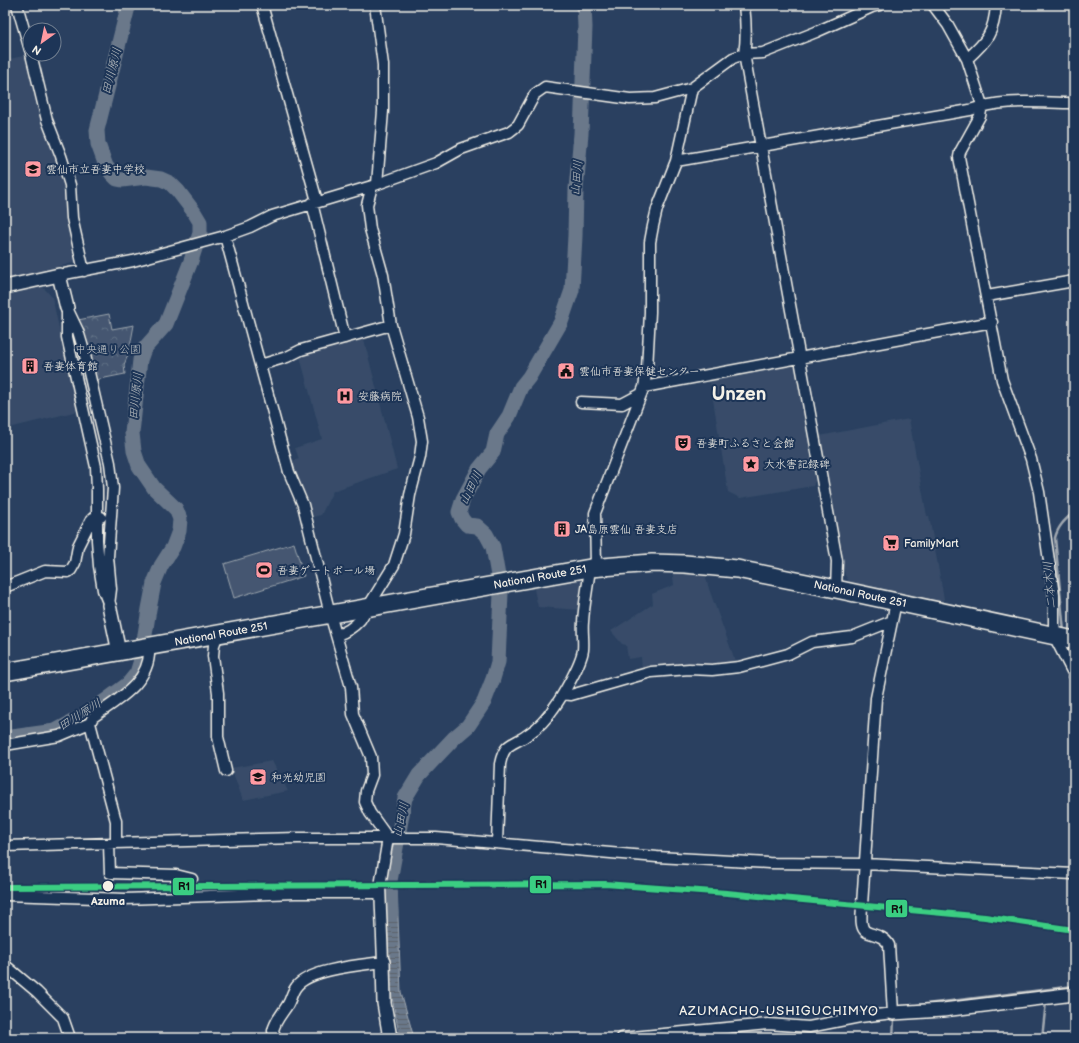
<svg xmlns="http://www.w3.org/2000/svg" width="1079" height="1043" font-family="'Balsamiq Sans','Klee One',sans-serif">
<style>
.built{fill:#374c69}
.park{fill:url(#park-crowns);stroke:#9ca4ac}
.garden{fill:#445771;stroke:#9ca4ac}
.water{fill:url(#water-rules);stroke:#a1a8b0}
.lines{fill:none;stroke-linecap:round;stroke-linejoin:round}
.stream{stroke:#a1a8b0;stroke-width:2.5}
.river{stroke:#6a788a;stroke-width:15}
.minor-casing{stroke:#f4f1e8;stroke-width:13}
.tertiary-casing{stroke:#f4f1e8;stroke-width:16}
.trunk-casing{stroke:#f4f1e8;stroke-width:20}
.minor{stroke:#1d3557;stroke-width:10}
.tertiary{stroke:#1d3557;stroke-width:13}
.trunk{stroke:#1d3557;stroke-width:17}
.rail-1-casing{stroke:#1d3557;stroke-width:9}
.rail-1{stroke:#3ace82;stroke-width:6}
.stop-dot{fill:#f4f1e8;stroke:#1d3557;stroke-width:1.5}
.labels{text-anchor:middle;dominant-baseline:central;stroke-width:4;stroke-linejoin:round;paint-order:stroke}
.poi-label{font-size:11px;fill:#f4f1e8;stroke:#1d3557;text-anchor:start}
.park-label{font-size:11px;fill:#bfc3c4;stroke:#1d3557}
.street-label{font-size:11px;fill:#f4f1e8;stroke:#1d3557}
.stop-label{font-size:11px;font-weight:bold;fill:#f4f1e8;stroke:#1d3557}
.water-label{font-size:12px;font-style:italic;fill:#bdc1c2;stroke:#1d3557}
.quarter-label{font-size:13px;letter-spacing:1px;fill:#f4f1e8;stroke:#1d3557}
.town-label{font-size:19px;font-weight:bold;fill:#f4f1e8;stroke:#1d3557}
.line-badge{stroke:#1d3557;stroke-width:1.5}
.pale-badge-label{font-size:11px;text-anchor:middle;font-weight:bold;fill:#111}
</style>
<defs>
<pattern id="park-crowns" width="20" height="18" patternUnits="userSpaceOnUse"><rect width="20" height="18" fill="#445771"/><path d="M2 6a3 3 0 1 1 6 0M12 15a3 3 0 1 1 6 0" fill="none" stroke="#607085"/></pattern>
<pattern id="water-rules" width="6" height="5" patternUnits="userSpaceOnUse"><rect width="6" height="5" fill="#6a788a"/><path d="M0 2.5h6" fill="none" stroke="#5b626b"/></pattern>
</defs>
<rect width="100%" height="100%" fill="#2a4060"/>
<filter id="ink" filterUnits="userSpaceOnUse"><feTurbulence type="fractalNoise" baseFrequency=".025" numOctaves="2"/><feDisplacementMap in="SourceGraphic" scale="8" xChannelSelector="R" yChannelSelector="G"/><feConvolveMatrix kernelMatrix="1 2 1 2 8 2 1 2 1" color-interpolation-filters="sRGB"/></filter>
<g filter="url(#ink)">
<path class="built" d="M28,55L66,184L67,215L76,262L5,281V60Z
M42,286L52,297L78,411L5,429V295Z
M363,336L397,469L333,491L321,515L309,518L289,462L299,459L295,448L322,439L299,353Z
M793,364L795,365L815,481L813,486L740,498L728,492L710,381Z
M909,419L927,516H929L944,599L941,602L851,583L848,580L845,575L819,436Z
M672,569L704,571L709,589L736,663L713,666L687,664L648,667L642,670L641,657L628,659L626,645L622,644L611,631L653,604L652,594L674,585Z
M584,575L581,610L538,607L533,585Z
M1074,589V631H1071L1069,592Z
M272,761L288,791L243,800L231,768Z"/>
<path class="park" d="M109,314L112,329L134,325L129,352L124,365L125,374L95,380L78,320Z"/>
<path class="garden" d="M294,543L304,576L234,598L224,564Z"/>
<path class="water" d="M386,892H397L401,992L414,1038H400L390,987Z"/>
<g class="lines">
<path class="stream" d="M1064,632L1055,538C1058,526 1065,520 1074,512
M1067,645L1074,660
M918,1005L1074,986
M893,1038L894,1020
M1042,1038L1046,1002"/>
<path class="river" d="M5,738L55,731L83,716L105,701L128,684L137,673L141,660L149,609L154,583L161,566L173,547L179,531L180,519L176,509L154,488L139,466L134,451L132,433L140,360L144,349L166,324L191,261L200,233V222L194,212L178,191L170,183L161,179L146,177L122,180L117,179L112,174L106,166L98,144L97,130L127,11L129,5
M391,913L390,881L405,798L419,775L454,738L468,726L484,702L493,679L498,662L501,593L493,547L486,534L477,526L467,525L462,519L459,512L463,499L479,469L493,452L497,434L509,416L521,387L529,377L561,322L572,290L575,236L576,189L581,134L585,27L584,5"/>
<g class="minor-casing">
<path id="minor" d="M17,5L30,50
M262,5L317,201
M375,5L383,65V111L377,184
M744,5C746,22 747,37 744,54L837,561L836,589
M933,5L948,25L967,59L982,105L980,116L960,152L959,157L1002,380L1031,459L1039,492L1054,595V636L1074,675
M31,54L47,120L61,156L70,185L72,218L84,271
M967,59C987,41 994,33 996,5
M676,161L970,110C1003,98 1039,103 1074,103
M312,203L345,338
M225,236L289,472L303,505L330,614L351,687L353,714L371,757L372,775L366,791L365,802L370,813L388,838L380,886L383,962C362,965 309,969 296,987C292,992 291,999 288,1004C283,1013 275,1020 273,1031L276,1038
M59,275L133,261L225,236L250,227L272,216L372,186L436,163L461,149L509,132L518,125L535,94L545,87L630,99L655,98L692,88L733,58L744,54L763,53L816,32L872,7L880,5
M987,296L1074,281
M67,308L78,331L84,351L110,463L113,488L108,557L111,589L109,605
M67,312V337L96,467L97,489V540L99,566L103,590L109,605
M260,365L287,357L301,350L391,325
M644,387L992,322
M581,402L622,404L641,394
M596,567L595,513L644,387L647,369L650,312V242L653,226L657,209L676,161L692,88
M5,587L45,571L68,572L71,570L75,563L78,546L91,520L93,518L101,517
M218,634L214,645L213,656L218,693V737L226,771
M337,635C346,632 353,628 360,620L394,565L404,534L410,495L420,457L422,441L418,417L391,325L383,275L370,229L367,205L372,186
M563,694L571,695L651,672L689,669L712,670L739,667L788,654L812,642L852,637L892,621
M5,745L59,736L90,723
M116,843V821L90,723L93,717C117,700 152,682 149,647
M497,843L500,764C505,740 514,746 530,733C539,727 547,718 553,709C562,697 581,664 583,650C584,641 582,631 583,622C584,604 588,586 590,568
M109,844L110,873L176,875L192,879
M5,846L298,838H436L657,857L769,863L864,864L1074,874
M5,895L125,899L295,893H380
M5,965L37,992L63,1018L70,1038
M622,1038L768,1024L809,1027L860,1017L893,1013L889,945C882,932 866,936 863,928C860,922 862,912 862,905L876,698L896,602"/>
</g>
<g class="tertiary-casing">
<path id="tertiary" d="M5,287L59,275L67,308
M109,605L119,652
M383,962L384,1003L390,1038
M893,1013L943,1010L1074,994"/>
</g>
<g class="trunk-casing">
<path id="trunk" d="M5,672L590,568L652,563L685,564L737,569L836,589L1074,640"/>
</g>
<use href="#minor" class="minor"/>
<use href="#tertiary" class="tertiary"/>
<use href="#trunk" class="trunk"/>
<g class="rail-1-casing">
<path id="rail-1" d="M5,887L605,884L727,893L985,917L1074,930"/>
</g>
<use href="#rail-1" class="rail-1"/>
</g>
</g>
<defs>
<g id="school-square" transform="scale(0.9)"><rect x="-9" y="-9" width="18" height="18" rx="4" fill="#ff9aa2" stroke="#1d3557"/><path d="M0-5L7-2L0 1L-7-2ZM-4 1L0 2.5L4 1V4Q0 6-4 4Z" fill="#111"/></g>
<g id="building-square" transform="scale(0.9)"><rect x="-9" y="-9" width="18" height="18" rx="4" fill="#ff9aa2" stroke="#1d3557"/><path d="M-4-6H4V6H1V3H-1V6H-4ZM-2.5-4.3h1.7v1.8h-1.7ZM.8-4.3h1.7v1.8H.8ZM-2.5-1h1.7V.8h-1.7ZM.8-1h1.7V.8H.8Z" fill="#111"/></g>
<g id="civic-square" transform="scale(0.9)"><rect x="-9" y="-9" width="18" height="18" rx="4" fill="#ff9aa2" stroke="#1d3557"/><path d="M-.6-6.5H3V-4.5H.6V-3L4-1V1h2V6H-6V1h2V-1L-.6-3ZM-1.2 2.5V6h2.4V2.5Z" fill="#111"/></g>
<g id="hospital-square" transform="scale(0.9)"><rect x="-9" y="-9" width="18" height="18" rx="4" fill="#ff9aa2" stroke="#1d3557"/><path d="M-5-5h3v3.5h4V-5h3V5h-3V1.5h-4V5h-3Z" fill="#111"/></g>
<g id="theatre-square" transform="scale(0.9)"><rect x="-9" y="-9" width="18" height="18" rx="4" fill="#ff9aa2" stroke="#1d3557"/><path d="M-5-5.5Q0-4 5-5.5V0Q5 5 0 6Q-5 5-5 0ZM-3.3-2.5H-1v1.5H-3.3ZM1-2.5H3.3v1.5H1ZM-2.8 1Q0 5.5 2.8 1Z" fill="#111"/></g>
<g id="sight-square" transform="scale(0.9)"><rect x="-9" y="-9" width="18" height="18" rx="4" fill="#ff9aa2" stroke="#1d3557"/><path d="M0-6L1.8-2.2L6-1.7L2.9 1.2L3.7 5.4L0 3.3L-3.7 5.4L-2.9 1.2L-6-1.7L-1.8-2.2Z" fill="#111"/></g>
<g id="supermarket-square" transform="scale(0.9)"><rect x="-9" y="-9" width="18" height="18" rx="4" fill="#ff9aa2" stroke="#1d3557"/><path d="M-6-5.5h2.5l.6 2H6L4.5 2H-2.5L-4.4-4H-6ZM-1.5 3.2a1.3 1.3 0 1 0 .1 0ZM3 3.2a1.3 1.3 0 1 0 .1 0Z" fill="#111"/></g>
<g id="stadium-square" transform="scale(0.9)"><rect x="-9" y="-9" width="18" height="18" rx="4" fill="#ff9aa2" stroke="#1d3557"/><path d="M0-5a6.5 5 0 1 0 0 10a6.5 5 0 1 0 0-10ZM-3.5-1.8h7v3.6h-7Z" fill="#111"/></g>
</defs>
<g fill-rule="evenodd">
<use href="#school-square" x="33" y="169"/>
<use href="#building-square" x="30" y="366"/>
<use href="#civic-square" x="566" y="371"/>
<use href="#hospital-square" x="345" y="396"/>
<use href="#theatre-square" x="683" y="443"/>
<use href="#sight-square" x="751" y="464"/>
<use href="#building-square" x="562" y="529"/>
<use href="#supermarket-square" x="891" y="543"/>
<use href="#stadium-square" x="264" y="570"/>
<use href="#school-square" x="258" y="777"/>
</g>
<circle class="stop-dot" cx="108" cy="886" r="6"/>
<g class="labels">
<g class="poi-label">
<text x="46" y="169">雲仙市立吾妻中学校</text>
<text x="43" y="366">吾妻体育館</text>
<text x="579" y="371">雲仙市吾妻保健センター</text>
<text x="358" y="396">安藤病院</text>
<text x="696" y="443">吾妻町ふるさと会館</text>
<text x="764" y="464">大水害記録碑</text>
<text x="575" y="529">JA島原雲仙 吾妻支店</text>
<text x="904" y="543">FamilyMart</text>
<text x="277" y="570">吾妻ゲートボール場</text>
<text x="271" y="777">和光幼児園</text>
</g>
<g class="park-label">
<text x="108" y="349">中央通り公園</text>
</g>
<g class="street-label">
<text transform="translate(540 577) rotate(-10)">National Route 251</text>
<text transform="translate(860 594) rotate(12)">National Route 251</text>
<text transform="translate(221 634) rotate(-10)">National Route 251</text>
</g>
<g class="stop-label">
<text x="108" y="901">Azuma</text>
</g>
<g class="water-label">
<text transform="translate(112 71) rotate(-76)">田川原川</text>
<text transform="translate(577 178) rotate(-85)">山田川</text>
<text transform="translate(136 396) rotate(-84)">田川原川</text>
<text transform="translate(471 488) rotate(-64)">山田川</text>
<text transform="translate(1050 585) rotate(-95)">二本木川</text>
<text transform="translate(80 715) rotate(-32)">田川原川</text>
<text transform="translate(401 820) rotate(-78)">山田川</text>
</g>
<g class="quarter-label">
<text x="779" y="1011">AZUMACHO-USHIGUCHIMYO</text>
</g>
<g class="town-label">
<text x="739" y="394">Unzen</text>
</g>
</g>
<g class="line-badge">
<rect x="529" y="875" width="23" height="19" rx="4" fill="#3ace82"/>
<rect x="172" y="877" width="23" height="19" rx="4" fill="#3ace82"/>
<rect x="885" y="899" width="23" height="19" rx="4" fill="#3ace82"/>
</g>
<g class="pale-badge-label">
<text x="541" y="888">R1</text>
<text x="184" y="890">R1</text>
<text x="897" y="913">R1</text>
</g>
<rect width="1079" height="1043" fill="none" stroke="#1d3557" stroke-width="20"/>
<rect x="10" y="10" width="1059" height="1023" fill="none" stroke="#f4f1e8" stroke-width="1.5" filter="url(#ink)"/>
<g transform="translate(42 42) rotate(213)"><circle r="19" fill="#1d3557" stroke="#738091"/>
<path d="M0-3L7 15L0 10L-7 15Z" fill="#ff9aa2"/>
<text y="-6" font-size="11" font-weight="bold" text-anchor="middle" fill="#f4f1e8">N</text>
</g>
</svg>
